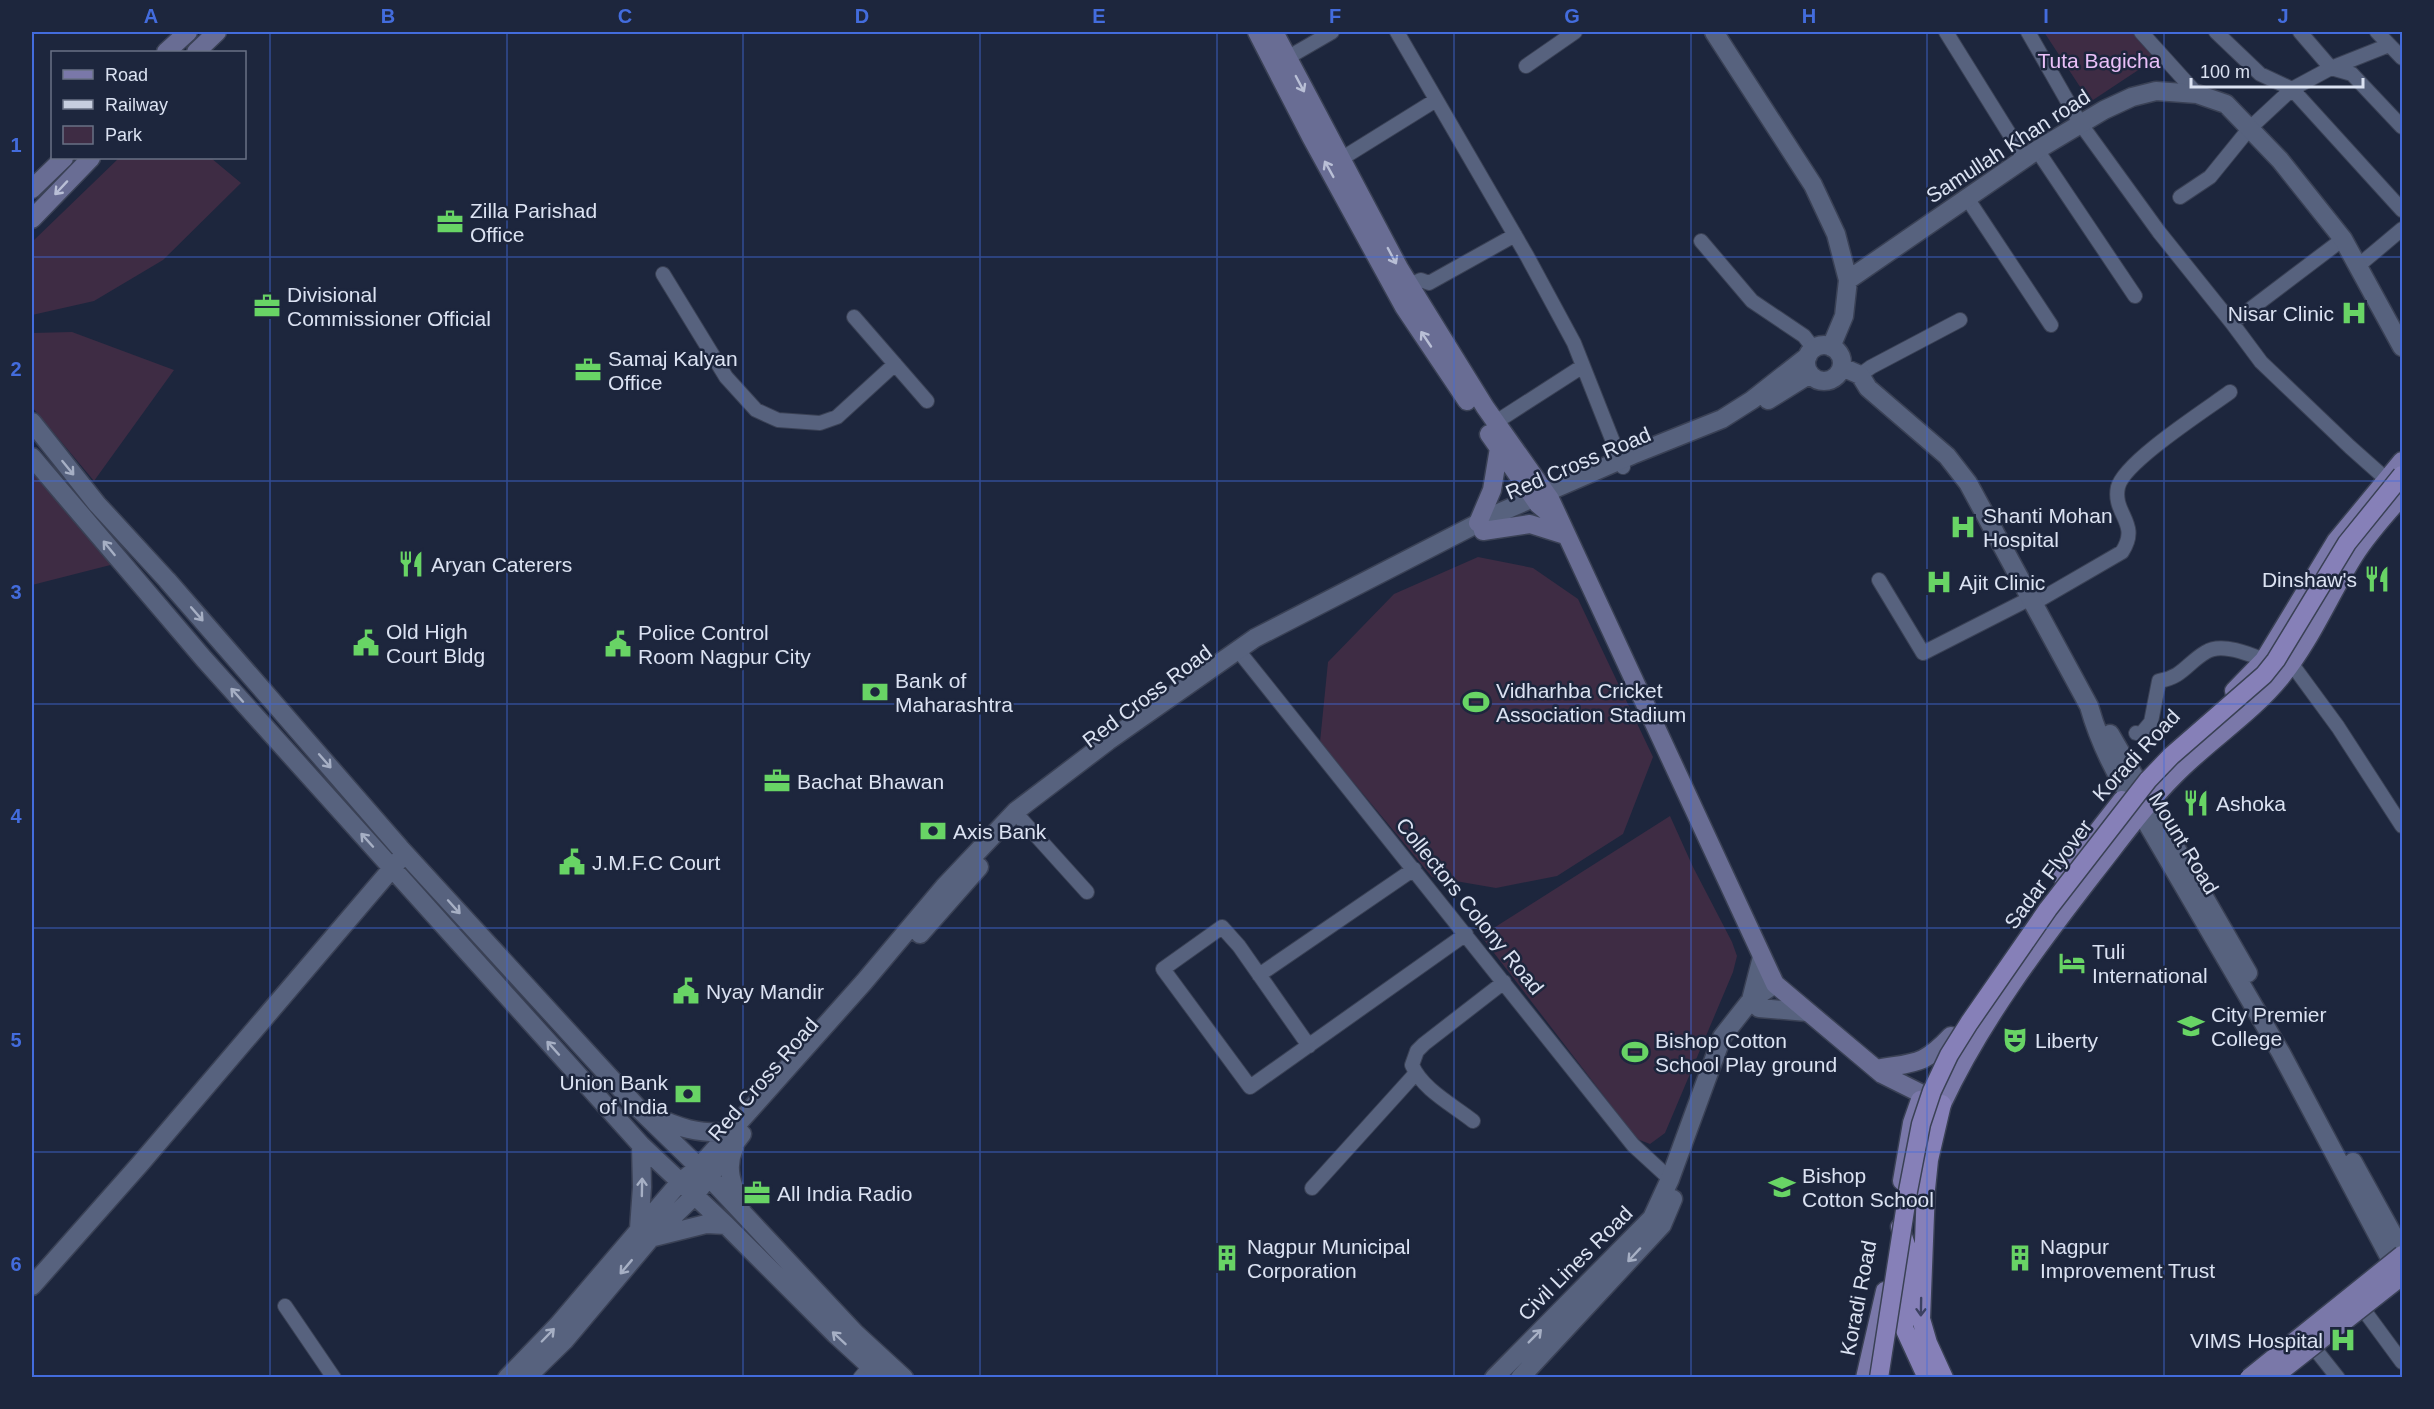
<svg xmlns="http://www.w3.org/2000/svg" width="2434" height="1409" font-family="Helvetica,sans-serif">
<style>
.green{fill:#3e2c44}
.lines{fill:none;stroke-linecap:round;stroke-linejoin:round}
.minor-casing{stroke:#3a4155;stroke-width:16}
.tertiary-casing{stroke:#3a4155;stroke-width:21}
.secondary-casing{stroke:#3a4155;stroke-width:21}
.primary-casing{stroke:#3a4155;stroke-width:21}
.trunk-casing{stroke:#3a4155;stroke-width:21}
.minor{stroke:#57627e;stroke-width:14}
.tertiary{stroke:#57627e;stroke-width:18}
.secondary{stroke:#696d94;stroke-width:18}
.primary{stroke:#7a78a9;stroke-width:18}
.trunk{stroke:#8680b8;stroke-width:18}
.rail{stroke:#c7cedf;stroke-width:4;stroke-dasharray:8 8;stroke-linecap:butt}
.primary-bridge-casing{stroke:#3a4155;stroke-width:21;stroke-linecap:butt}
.trunk-bridge-casing{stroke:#3a4155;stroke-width:21;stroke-linecap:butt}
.primary-bridge{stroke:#7a78a9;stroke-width:18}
.trunk-bridge{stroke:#8680b8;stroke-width:18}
.oneway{stroke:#b9bfd6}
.oneway2{stroke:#a6afc4}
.oneway3{stroke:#3c4162}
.grid{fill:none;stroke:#436cdd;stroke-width:1.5;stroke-opacity:0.55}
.labels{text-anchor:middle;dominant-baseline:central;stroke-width:5;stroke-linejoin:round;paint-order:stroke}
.park-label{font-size:21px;fill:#e9c0f8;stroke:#1d263d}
.street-label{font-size:21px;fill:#dbe2f2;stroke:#1d263d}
.poi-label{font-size:21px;fill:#dbe2f2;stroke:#1d263d;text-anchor:start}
.neatline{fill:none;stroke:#436cdd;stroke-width:2}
.grid-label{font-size:20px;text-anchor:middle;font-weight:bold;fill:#436cdd}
</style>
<rect width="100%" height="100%" fill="#1d263d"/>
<path class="green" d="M2044,32H2137L2158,57L2090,102Z
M119,158H211L241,183L163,260L94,301L32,315V242Z
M72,332L174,370L94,481L32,407V333Z
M32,450L130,560L32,585Z
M1478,557L1533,568L1578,599L1653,757L1623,834L1557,876L1496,888L1432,877L1320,742L1328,662L1394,594Z
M1670,816L1693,867L1732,942L1737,956L1733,972L1665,1133L1650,1144L1637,1139L1481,936Z"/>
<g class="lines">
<g class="minor-casing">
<path id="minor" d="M1397,32L1527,256L1574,343L1623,467
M1946,32L2025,159
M2028,32L2080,123L2159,232L2232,323
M2141,32L2197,94
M2300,32L2331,68L2292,89L2402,210
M2377,32L2402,58
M2389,45L2331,68L2352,74L2402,127
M1287,58L1332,32
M1526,66L1575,32
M2037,150L2135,296
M1341,159L1436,100
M2180,197L2210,177L2249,129L2292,89L2260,74L2216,32
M1967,198L2051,325
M2343,239L2232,323L2261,362L2350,447L2386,479
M1701,241L1752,301L1804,336L1814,349
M2358,266L2402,229
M663,274L726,377L756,410L778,420L820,423L837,417L895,364
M1409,285L1421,280L1429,283L1515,235
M854,317L927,401
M1860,375L1871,367L1960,320
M1496,422L1583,366
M1879,580L1923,653L2031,598
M2034,603L2122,552C2141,523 2112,514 2118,487C2124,462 2207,409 2230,392
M1241,654L1633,1145L1670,1179
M2291,663L2338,727L2402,826
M2136,733L2141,734L2151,722L2159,681C2183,677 2187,663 2206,652C2221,642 2250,654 2264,660
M1022,820L1087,892
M1259,975L1414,869
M1309,1046L1239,946L1222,927L1163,969L1250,1087L1466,934
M1473,1121C1453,1105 1422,1089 1412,1065L1417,1051L1424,1044L1504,982
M1312,1188L1416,1073
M285,1306L334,1378
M2366,1313L2402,1362
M2315,1349L2338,1378
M860,1378L870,1366"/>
</g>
<g class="tertiary-casing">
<path id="tertiary" d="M1714,32L1813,185L1836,234L1848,280L1844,316L1831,347
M1848,280L2037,150L2104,110L2132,97L2156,91L2197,94L2226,104L2280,160L2343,239L2402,347
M1806 363a18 18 0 1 1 36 0a18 18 0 1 1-36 0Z
M1842,367L1860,375L1868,388L1947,456L1968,483L2089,706C2100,745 2118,780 2141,813L2281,1053L2400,1277
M1768,400L1810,374
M32,422L97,504L167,580L400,848L639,1109L709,1177L855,1333L904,1378
M32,457L204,659L641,1145L726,1225L835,1334L883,1378
M2110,734L2248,973
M920,934L979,867
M1751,1000L1762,957
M1759,1008L1807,1012
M651,1115C680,1128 697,1134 729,1132
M734,1148C725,1168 732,1186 741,1204
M2353,1162L2402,1251
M639,1229L642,1187L641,1145
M654,1237L706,1224L726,1225
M32,1286L140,1164L400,859
M507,1378L558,1325L680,1182L699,1167L864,982L944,887L1016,811L1108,741L1255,638L1494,515L1632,455L1722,419L1752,400L1808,356
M526,1378L565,1340L650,1239L694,1196L742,1134
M1494,1378L1652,1218L1670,1179L1722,1037L1751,1000L1775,984
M1520,1378L1662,1225L1673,1199"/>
</g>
<g class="secondary-casing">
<path id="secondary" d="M1257,32L1311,137L1404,307L1467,401
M1274,32L1399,268L1485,407L1550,499L1775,984L1882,1074L1938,1102
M166,52L188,32
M196,52L217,32
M32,189L64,158
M32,219L91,158
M1489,434L1538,504L1557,520
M1478,523L1492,490L1499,448
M1483,531L1530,524L1565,535
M1876,1069C1915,1062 1923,1066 1951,1036"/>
</g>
<g class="primary-casing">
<path id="primary" d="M2234,691L2264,660L2336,541L2402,461
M2062,877L2122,800
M1942,1104C1980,1022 2039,944 2094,873C2120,840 2145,805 2175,775C2208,741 2251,714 2281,677C2311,640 2329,596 2354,556C2367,535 2385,515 2402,496
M1902,1181L1912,1123L1920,1100
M1865,1378L1885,1291"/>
</g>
<g class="trunk-casing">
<path id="trunk" d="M1942,1104L1929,1160L1926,1189L1921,1319L1928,1343L1944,1378
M1900,1227L1910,1257L1904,1328L1927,1378"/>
</g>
<use href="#minor" class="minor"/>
<use href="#tertiary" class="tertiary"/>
<use href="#secondary" class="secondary"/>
<use href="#primary" class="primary"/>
<use href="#trunk" class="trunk"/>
<path class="rail" d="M2253,1378L2402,1258"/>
<g class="primary-bridge-casing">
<path id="primary-bridge" d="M2249,1378L2402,1255
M2272,1378L2402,1276"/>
</g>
<g class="trunk-bridge-casing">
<path id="trunk-bridge" d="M1879,1378L1908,1191L1921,1124L1932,1091L1949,1055L1969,1023L2048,909L2148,780L2171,756L2264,675L2276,660L2347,543L2402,475"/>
</g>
<use href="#primary-bridge" class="primary-bridge"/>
<use href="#trunk-bridge" class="trunk-bridge"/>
</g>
<defs><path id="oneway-shaft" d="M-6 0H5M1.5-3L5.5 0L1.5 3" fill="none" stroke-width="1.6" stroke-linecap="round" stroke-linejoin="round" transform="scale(1.5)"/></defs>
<g class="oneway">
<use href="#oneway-shaft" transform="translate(1300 84) rotate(62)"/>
<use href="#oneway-shaft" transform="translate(1329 169) rotate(-119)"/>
<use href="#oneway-shaft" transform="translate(61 188) rotate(133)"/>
<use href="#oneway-shaft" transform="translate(1392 256) rotate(62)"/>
<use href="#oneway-shaft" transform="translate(1426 339) rotate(-124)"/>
</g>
<g class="oneway2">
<use href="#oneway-shaft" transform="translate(68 468) rotate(51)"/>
<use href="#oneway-shaft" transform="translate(109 548) rotate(-129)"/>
<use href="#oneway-shaft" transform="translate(197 614) rotate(49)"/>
<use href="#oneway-shaft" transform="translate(237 695) rotate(-132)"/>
<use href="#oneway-shaft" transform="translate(325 761) rotate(49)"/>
<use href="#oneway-shaft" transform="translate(367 840) rotate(-132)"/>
<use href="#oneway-shaft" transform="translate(454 907) rotate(48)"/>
<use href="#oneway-shaft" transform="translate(553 1048) rotate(-132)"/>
<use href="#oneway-shaft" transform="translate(642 1187) rotate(-89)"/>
<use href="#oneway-shaft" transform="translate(1634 1255) rotate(133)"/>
<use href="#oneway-shaft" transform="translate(626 1267) rotate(130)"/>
<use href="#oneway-shaft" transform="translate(548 1335) rotate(-46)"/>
<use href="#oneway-shaft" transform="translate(1535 1336) rotate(-45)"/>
<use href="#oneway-shaft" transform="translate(839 1338) rotate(-137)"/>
</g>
<use class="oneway3" href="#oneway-shaft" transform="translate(1921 1307) rotate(91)"/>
<path class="grid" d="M270,32V1378M507,32V1378M743,32V1378M980,32V1378M1217,32V1378M1454,32V1378M1691,32V1378M1927,32V1378M2164,32V1378M32,257H2402M32,481H2402M32,704H2402M32,928H2402M32,1152H2402"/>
<defs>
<g id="office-bare" transform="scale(2.07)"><path d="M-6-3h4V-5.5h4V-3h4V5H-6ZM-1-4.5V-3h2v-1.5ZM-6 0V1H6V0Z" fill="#68d465" stroke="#1d263d" stroke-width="2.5" paint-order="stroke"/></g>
<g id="hospital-bare" transform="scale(2.07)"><path d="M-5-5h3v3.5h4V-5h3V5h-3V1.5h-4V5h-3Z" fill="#68d465" stroke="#1d263d" stroke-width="2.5" paint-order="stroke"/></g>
<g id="restaurant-bare" transform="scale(2.07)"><path d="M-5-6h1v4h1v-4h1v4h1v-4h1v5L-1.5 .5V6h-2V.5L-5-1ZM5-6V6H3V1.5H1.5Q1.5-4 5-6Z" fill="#68d465" stroke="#1d263d" stroke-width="2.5" paint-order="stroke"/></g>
<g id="civic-bare" transform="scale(2.07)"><path d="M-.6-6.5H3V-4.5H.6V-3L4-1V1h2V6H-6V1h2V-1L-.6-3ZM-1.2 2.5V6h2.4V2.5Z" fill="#68d465" stroke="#1d263d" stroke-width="2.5" paint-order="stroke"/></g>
<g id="bank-bare" transform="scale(2.07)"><path d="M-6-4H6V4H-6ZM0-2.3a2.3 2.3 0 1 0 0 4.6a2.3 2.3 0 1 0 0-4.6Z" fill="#68d465" stroke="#1d263d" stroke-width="2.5" paint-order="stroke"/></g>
<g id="stadium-bare" transform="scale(2.07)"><path d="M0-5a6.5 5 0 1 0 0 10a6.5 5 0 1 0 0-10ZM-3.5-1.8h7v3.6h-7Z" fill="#68d465" stroke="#1d263d" stroke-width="2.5" paint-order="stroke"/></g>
<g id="hotel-bare" transform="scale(2.07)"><path d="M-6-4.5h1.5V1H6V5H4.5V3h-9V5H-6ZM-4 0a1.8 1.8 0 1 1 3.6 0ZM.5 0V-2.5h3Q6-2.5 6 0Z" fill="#68d465" stroke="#1d263d" stroke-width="2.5" paint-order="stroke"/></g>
<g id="university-bare" transform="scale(2.07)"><path d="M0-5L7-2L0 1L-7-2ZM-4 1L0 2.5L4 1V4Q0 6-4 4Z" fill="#68d465" stroke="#1d263d" stroke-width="2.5" paint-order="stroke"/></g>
<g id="theatre-bare" transform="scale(2.07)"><path d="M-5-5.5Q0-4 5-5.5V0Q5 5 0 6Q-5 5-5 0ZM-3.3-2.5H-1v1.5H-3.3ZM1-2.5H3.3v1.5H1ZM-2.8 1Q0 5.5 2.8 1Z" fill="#68d465" stroke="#1d263d" stroke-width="2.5" paint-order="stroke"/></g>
<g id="school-bare" transform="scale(2.07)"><path d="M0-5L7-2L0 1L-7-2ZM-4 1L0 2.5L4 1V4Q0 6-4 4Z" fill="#68d465" stroke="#1d263d" stroke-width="2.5" paint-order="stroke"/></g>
<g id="building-bare" transform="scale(2.07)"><path d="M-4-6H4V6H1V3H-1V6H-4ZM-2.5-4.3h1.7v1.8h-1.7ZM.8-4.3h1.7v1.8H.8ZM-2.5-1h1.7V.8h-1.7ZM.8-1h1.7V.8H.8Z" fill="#68d465" stroke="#1d263d" stroke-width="2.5" paint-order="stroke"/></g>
</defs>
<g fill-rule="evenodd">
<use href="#office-bare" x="450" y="222"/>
<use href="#office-bare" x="267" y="306"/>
<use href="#hospital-bare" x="2354" y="313"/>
<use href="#office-bare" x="588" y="370"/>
<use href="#hospital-bare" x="1963" y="527"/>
<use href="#restaurant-bare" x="411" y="564"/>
<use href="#restaurant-bare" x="2377" y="579"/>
<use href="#hospital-bare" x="1939" y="582"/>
<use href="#civic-bare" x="366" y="643"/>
<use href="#civic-bare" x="618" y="644"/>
<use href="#bank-bare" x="875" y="692"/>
<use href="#stadium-bare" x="1476" y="702"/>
<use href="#office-bare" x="777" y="781"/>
<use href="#restaurant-bare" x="2196" y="803"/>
<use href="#bank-bare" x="933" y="831"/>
<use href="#civic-bare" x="572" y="862"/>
<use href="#hotel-bare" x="2072" y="963"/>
<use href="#civic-bare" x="686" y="991"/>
<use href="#university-bare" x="2191" y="1026"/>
<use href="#theatre-bare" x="2015" y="1040"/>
<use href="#stadium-bare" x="1635" y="1052"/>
<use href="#bank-bare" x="688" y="1094"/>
<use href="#school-bare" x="1782" y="1187"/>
<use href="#office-bare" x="757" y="1193"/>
<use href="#building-bare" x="1227" y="1258"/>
<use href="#building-bare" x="2020" y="1258"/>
<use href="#hospital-bare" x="2343" y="1340"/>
</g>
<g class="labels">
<g class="park-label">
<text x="2099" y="60">Tuta Bagicha</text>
</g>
<g class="street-label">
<text transform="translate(2008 146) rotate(-33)">Samullah Khan road</text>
<text transform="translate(1578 463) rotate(-23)">Red Cross Road</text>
<text transform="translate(1147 696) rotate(-37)">Red Cross Road</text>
<text transform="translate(2136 755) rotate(-47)">Koradi Road</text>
<text transform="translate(2184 843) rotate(59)">Mount Road</text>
<text transform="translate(2048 874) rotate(-53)">Sadar Flyover</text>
<text transform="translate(1470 906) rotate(51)">Collectors Colony Road</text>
<text transform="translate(763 1079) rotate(-49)">Red Cross Road</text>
<text transform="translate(1575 1263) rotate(-45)">Civil Lines Road</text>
<text transform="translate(1858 1298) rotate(-79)">Koradi Road</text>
</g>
<g class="poi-label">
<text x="470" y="210">Zilla Parishad<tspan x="470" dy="24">Office</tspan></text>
<text x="287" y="294">Divisional<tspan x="287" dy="24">Commissioner Official</tspan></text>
<text x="2334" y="313" text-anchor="end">Nisar Clinic</text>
<text x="608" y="358">Samaj Kalyan<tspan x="608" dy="24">Office</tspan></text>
<text x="1983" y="515">Shanti Mohan<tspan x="1983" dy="24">Hospital</tspan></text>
<text x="431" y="564">Aryan Caterers</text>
<text x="2357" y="579" text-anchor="end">Dinshaw's</text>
<text x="1959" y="582">Ajit Clinic</text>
<text x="386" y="631">Old High<tspan x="386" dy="24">Court Bldg</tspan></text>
<text x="638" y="632">Police Control<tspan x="638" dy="24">Room Nagpur City</tspan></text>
<text x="895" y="680">Bank of<tspan x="895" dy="24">Maharashtra</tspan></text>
<text x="1496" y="690">Vidharhba Cricket<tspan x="1496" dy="24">Association Stadium</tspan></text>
<text x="797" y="781">Bachat Bhawan</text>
<text x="2216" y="803">Ashoka</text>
<text x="953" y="831">Axis Bank</text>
<text x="592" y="862">J.M.F.C Court</text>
<text x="2092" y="951">Tuli<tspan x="2092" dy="24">International</tspan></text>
<text x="706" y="991">Nyay Mandir</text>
<text x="2211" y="1014">City Premier<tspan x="2211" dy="24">College</tspan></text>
<text x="1655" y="1040">Bishop Cotton<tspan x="1655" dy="24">School Play ground</tspan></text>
<text x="2035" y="1040">Liberty</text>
<text x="668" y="1082" text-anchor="end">Union Bank<tspan x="668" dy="24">of India</tspan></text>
<text x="1802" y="1175">Bishop<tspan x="1802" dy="24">Cotton School</tspan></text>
<text x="777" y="1193">All India Radio</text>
<text x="1247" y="1246">Nagpur Municipal<tspan x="1247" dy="24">Corporation</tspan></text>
<text x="2040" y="1246">Nagpur<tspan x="2040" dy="24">Improvement Trust</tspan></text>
<text x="2323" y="1340" text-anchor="end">VIMS Hospital</text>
</g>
</g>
<rect width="2434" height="1409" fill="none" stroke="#1d263d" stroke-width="66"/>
<rect x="51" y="51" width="195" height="108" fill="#1d263d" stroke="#697185" stroke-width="1.5"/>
<rect x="63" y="70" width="30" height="9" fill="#7a78a9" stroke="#697185" stroke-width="1.5"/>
<text x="105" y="81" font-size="18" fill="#dbe2f2">Road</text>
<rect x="63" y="100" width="30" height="9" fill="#c7cedf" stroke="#697185" stroke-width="1.5"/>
<text x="105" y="111" font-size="18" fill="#dbe2f2">Railway</text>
<rect x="63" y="126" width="30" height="18" fill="#3e2c44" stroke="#697185" stroke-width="1.5"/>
<text x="105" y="141" font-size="18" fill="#dbe2f2">Park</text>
<path d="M2191 78v9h172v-9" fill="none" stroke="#dbe2f2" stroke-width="3"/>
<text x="2200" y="78" font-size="18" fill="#dbe2f2" stroke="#1d263d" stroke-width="4.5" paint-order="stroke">100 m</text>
<rect x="33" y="33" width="2368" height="1343" class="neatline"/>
<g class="grid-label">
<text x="151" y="23">A</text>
<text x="388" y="23">B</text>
<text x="625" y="23">C</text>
<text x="862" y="23">D</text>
<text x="1099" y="23">E</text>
<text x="1335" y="23">F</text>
<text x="1572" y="23">G</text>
<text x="1809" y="23">H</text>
<text x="2046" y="23">I</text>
<text x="2283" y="23">J</text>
<text x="16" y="152">1</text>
<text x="16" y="376">2</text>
<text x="16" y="599">3</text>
<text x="16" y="823">4</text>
<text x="16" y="1047">5</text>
<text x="16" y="1271">6</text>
</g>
</svg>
